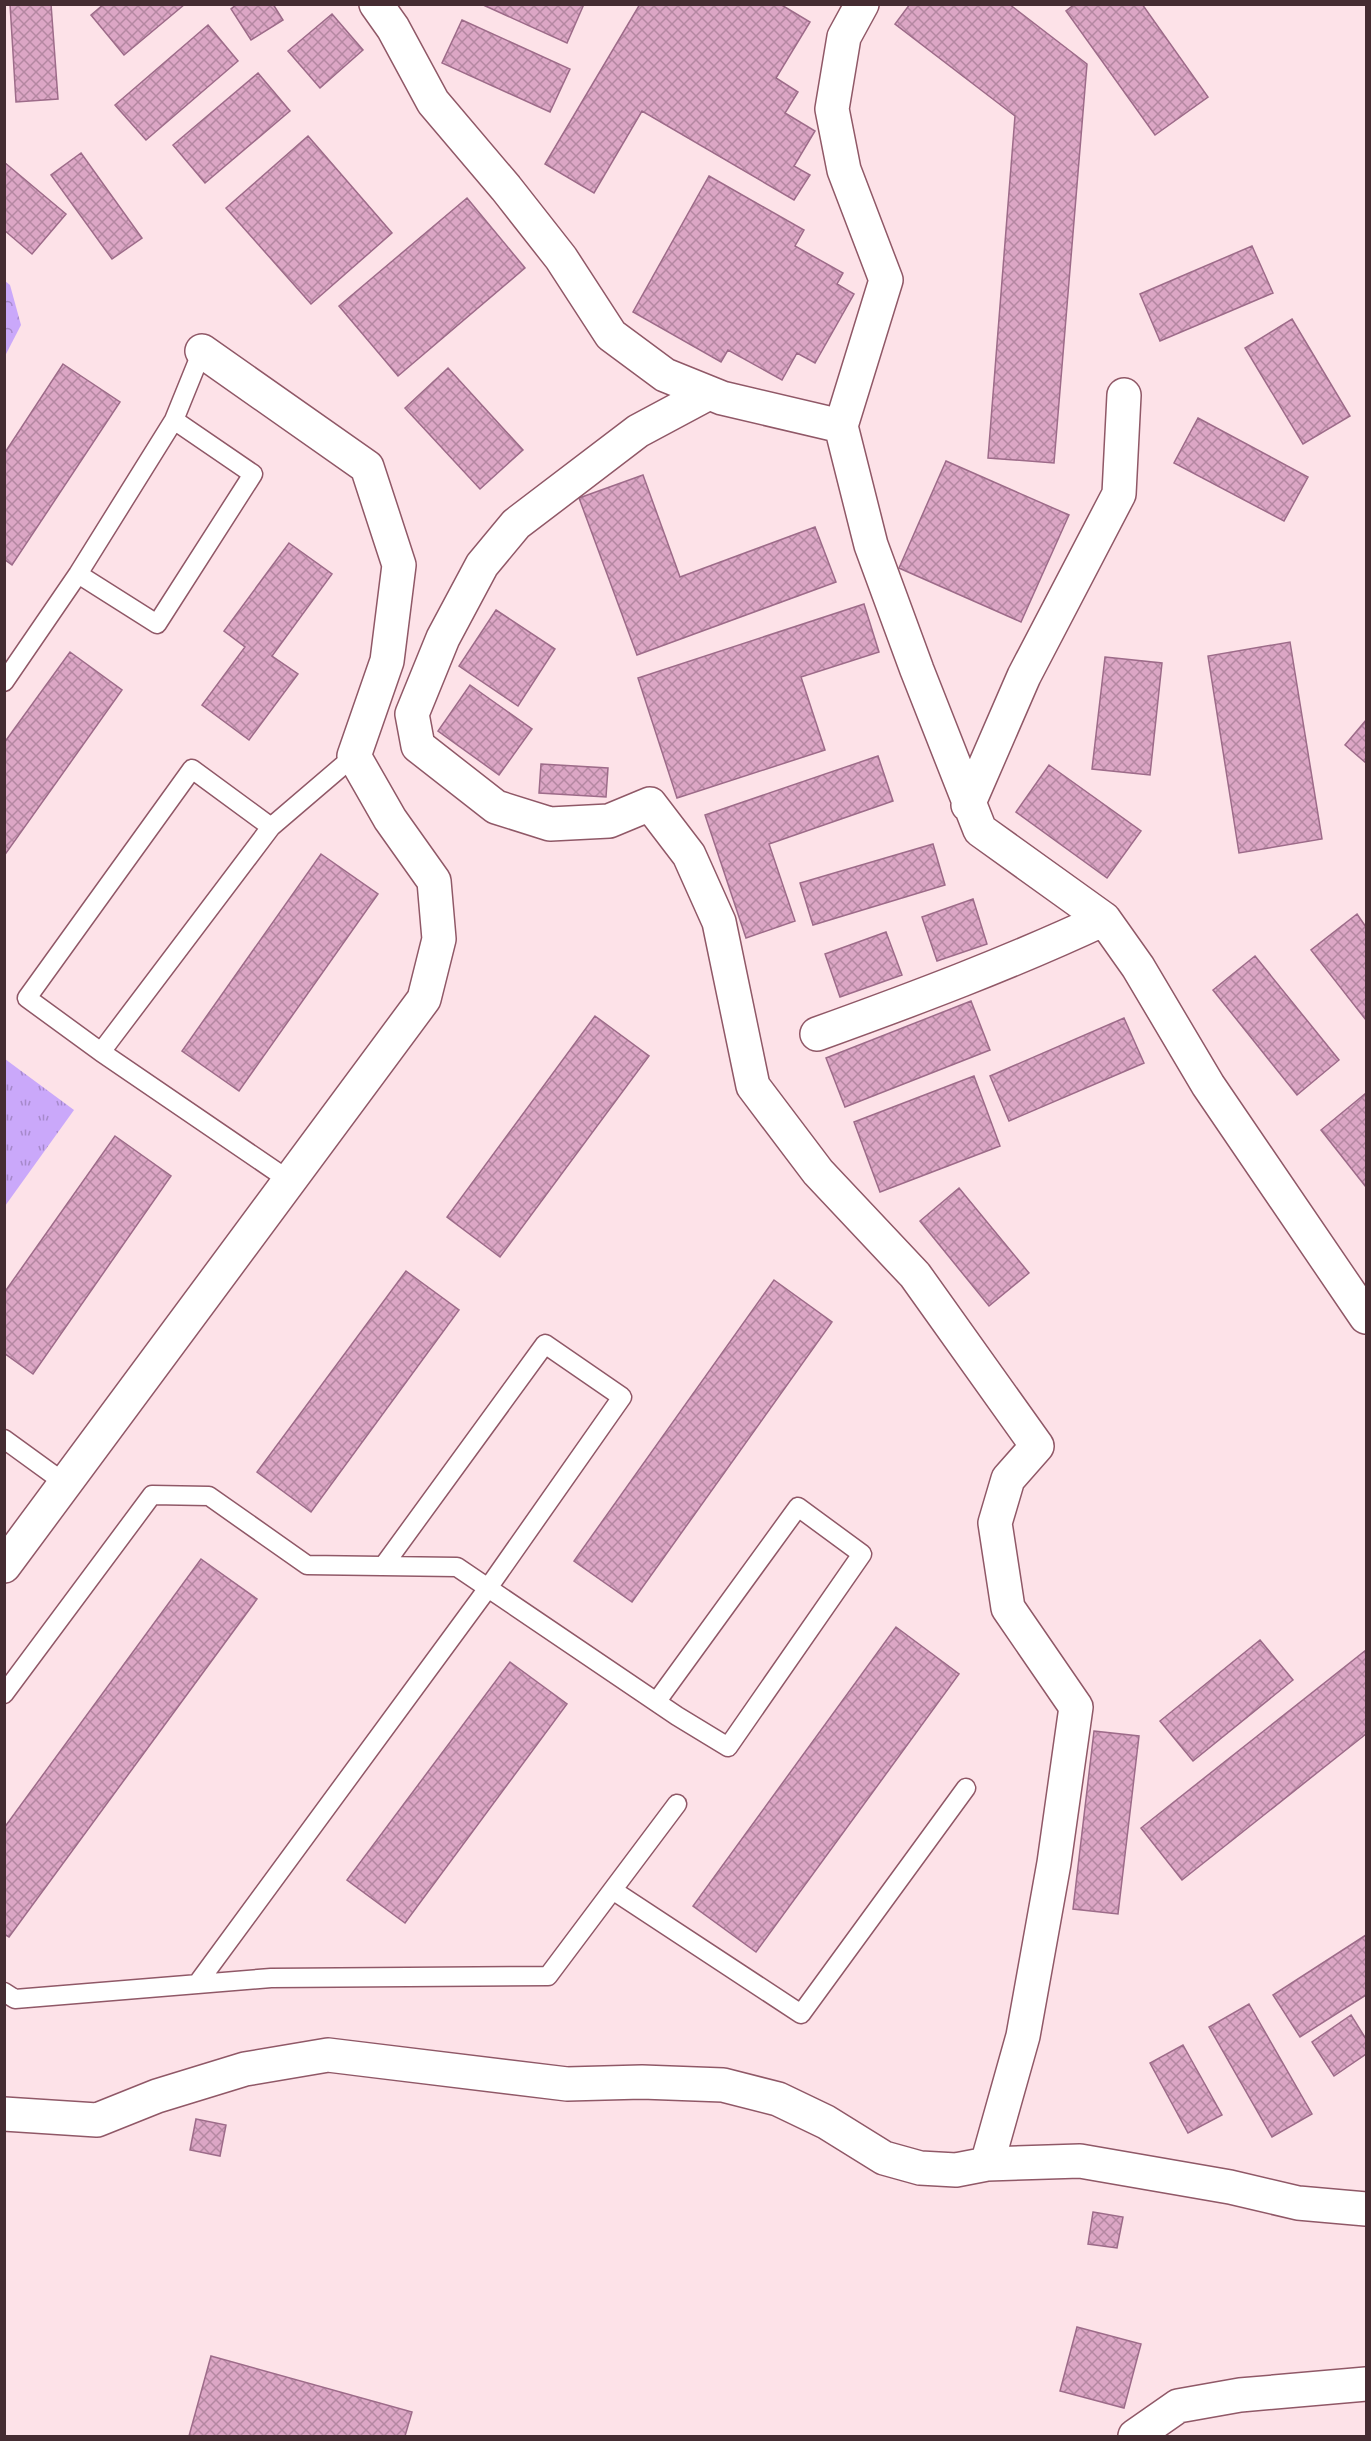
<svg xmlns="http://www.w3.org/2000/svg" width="1371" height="2441" font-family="Rubik,sans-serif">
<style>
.forest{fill:url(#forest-crowns)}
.park{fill:url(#park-tufts)}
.building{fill:url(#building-cross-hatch);stroke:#9d6b89;stroke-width:1.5}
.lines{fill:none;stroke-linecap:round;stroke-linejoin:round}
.lane-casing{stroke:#905867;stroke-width:21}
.street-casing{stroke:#905867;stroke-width:36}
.lane{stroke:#fff;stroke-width:18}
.street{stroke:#fff;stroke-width:33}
</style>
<defs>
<pattern id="forest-crowns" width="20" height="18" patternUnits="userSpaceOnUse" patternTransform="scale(1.5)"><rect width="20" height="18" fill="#caa8fa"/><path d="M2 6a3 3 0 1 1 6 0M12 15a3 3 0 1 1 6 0" fill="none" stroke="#a689cb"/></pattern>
<pattern id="park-tufts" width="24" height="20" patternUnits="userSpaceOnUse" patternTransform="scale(1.5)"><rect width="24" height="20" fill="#caa8fa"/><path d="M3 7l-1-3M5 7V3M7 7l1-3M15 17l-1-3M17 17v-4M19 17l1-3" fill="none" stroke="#a689cb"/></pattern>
<pattern id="building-cross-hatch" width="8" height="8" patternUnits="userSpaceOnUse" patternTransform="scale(1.5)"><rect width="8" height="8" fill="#dca6c5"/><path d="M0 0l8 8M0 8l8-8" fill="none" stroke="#b487a1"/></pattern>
</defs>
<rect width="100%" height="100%" fill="#fde2e8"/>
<path class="forest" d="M5,281L10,285L21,325L5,356Z"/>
<path class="park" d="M5,1059L74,1110L5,1206Z"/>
<path class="building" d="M10,4H51L58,99L16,102Z
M104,4H185L124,55L91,15Z
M237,4H273L283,20L251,40L231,9Z
M481,4H584L567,43Z
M640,4H780L810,22L776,78L798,92L785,113L815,131L794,166L810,175L794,200L642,111L594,193L545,164Z
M910,4H1009L1087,64L1054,463L988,458L1015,116L895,24Z
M1075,4H1142L1208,97L1155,135L1066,11Z
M332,14L363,50L320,88L288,51Z
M462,20L570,69L550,112L442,63Z
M208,25L238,61L146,140L115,105Z
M258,73L290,111L205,183L173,145Z
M308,136L392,233L311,304L226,208Z
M81,153L142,238L112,259L51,175Z
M4,162L66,214L32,254L4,230Z
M709,176L804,230L795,246L843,273L837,284L854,294L815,363L797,353L782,380L728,350L721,362L633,312Z
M467,198L525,268L398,376L339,306Z
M1252,246L1273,293L1160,341L1140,294Z
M1292,319L1350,416L1303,444L1245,348Z
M63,364L120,402L12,565L4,559V454Z
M448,368L523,450L480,489L405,408Z
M1198,418L1308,477L1284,521L1174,463Z
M946,461L1069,515L1021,622L899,568Z
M643,475L680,577L815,527L836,582L637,655L579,498Z
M289,543L332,574L272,656L298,674L249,740L202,705L245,647L224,631Z
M864,604L879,652L801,677L825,750L677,798L638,678Z
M496,610L555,649L518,706L459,666Z
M1290,642L1322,839L1239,853L1208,656Z
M70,652L122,690L4,856V743Z
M1105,657L1162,663L1150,775L1092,769Z
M470,685L532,729L499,775L438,731Z
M1366,720V763L1345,745Z
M878,756L893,801L769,844L795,921L746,938L705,815Z
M541,764L608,768L606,797L539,793Z
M1049,765L1141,831L1107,878L1016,812Z
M933,844L945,885L813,925L800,883Z
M321,854L378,894L239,1091L182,1051Z
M973,899L987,944L937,961L922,917Z
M1357,914L1366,927V1020L1311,950Z
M886,932L902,975L840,997L825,954Z
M1255,956L1339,1060L1297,1095L1213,990Z
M971,1001L990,1050L845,1107L826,1058Z
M595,1016L649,1056L500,1257L447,1217Z
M1124,1018L1144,1063L1009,1121L990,1076Z
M974,1076L1000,1146L880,1192L854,1122Z
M1366,1093V1187L1321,1130Z
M115,1136L171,1176L33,1374L4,1353V1293Z
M959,1188L1029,1273L989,1306L920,1221Z
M406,1271L459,1310L311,1512L257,1472Z
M774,1280L832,1322L632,1602L574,1561Z
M201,1559L257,1599L9,1937L4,1934V1828Z
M896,1627L959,1674L756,1952L693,1906Z
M1260,1640L1293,1680L1193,1761L1160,1721Z
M1366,1650V1734L1182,1880L1141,1828Z
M510,1662L567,1704L405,1923L347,1880Z
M1094,1731L1139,1736L1118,1914L1073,1909Z
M1366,1935V1995L1300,2037L1273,1995Z
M1249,2004L1312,2114L1272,2137L1209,2027Z
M1351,2015L1366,2039V2054L1334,2076L1312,2042Z
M1183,2045L1222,2115L1188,2133L1150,2063Z
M196,2119L226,2125L220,2156L190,2150Z
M1093,2212L1123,2217L1117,2248L1088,2244Z
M1077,2327L1141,2344L1124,2408L1060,2391Z
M211,2356L412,2412L405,2436H189Z"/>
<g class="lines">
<g class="lane-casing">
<path id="lane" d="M78,574L157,624L253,474L174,420
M4,682L78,574L174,420L202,351
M271,827L192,769L27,998L101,1052L271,827L354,756
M101,1052L290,1181
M4,1439L66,1484
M4,1694L152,1495L209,1496L307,1565L457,1567L677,1716L728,1747L862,1554L798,1507L657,1701
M614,1891L801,2014L966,1788
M197,1984L488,1588L622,1397L545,1344L384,1565
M4,1992L15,1999L271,1978L548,1976L677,1804"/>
</g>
<g class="street-casing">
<path id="street" d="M376,4L393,28L433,102L506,188L561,258L611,335L665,375L722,398L841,426
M862,4L844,37L832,109L844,170L886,280L841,426L871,545L917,670L980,830L1104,919L1138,967L1208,1085L1366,1317
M709,393L638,431L516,524L482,565L443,638L412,714L418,746L496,807L550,824L609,821L650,804L689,855L719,922L753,1086L818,1172L915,1275L1037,1446L1008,1479L995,1523L1008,1608L1076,1707L1054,1863L1023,2036L987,2164
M968,805L1024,676L1119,494L1124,395
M817,1034C914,999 1010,963 1104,919
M4,1566L424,999L439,939L434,881L390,819L354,756L387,661L399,565L367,467L202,351
M4,2114L97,2120L157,2096L245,2069L328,2055L567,2084L642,2082L723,2085L778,2099L826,2122L884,2158L920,2168L956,2170L987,2164L1080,2161L1230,2187L1298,2203L1366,2209
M1135,2436L1178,2406L1240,2395L1366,2384"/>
</g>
<use href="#lane" class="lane"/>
<use href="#street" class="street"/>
</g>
<rect width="1371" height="2441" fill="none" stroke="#452c32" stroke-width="12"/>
</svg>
